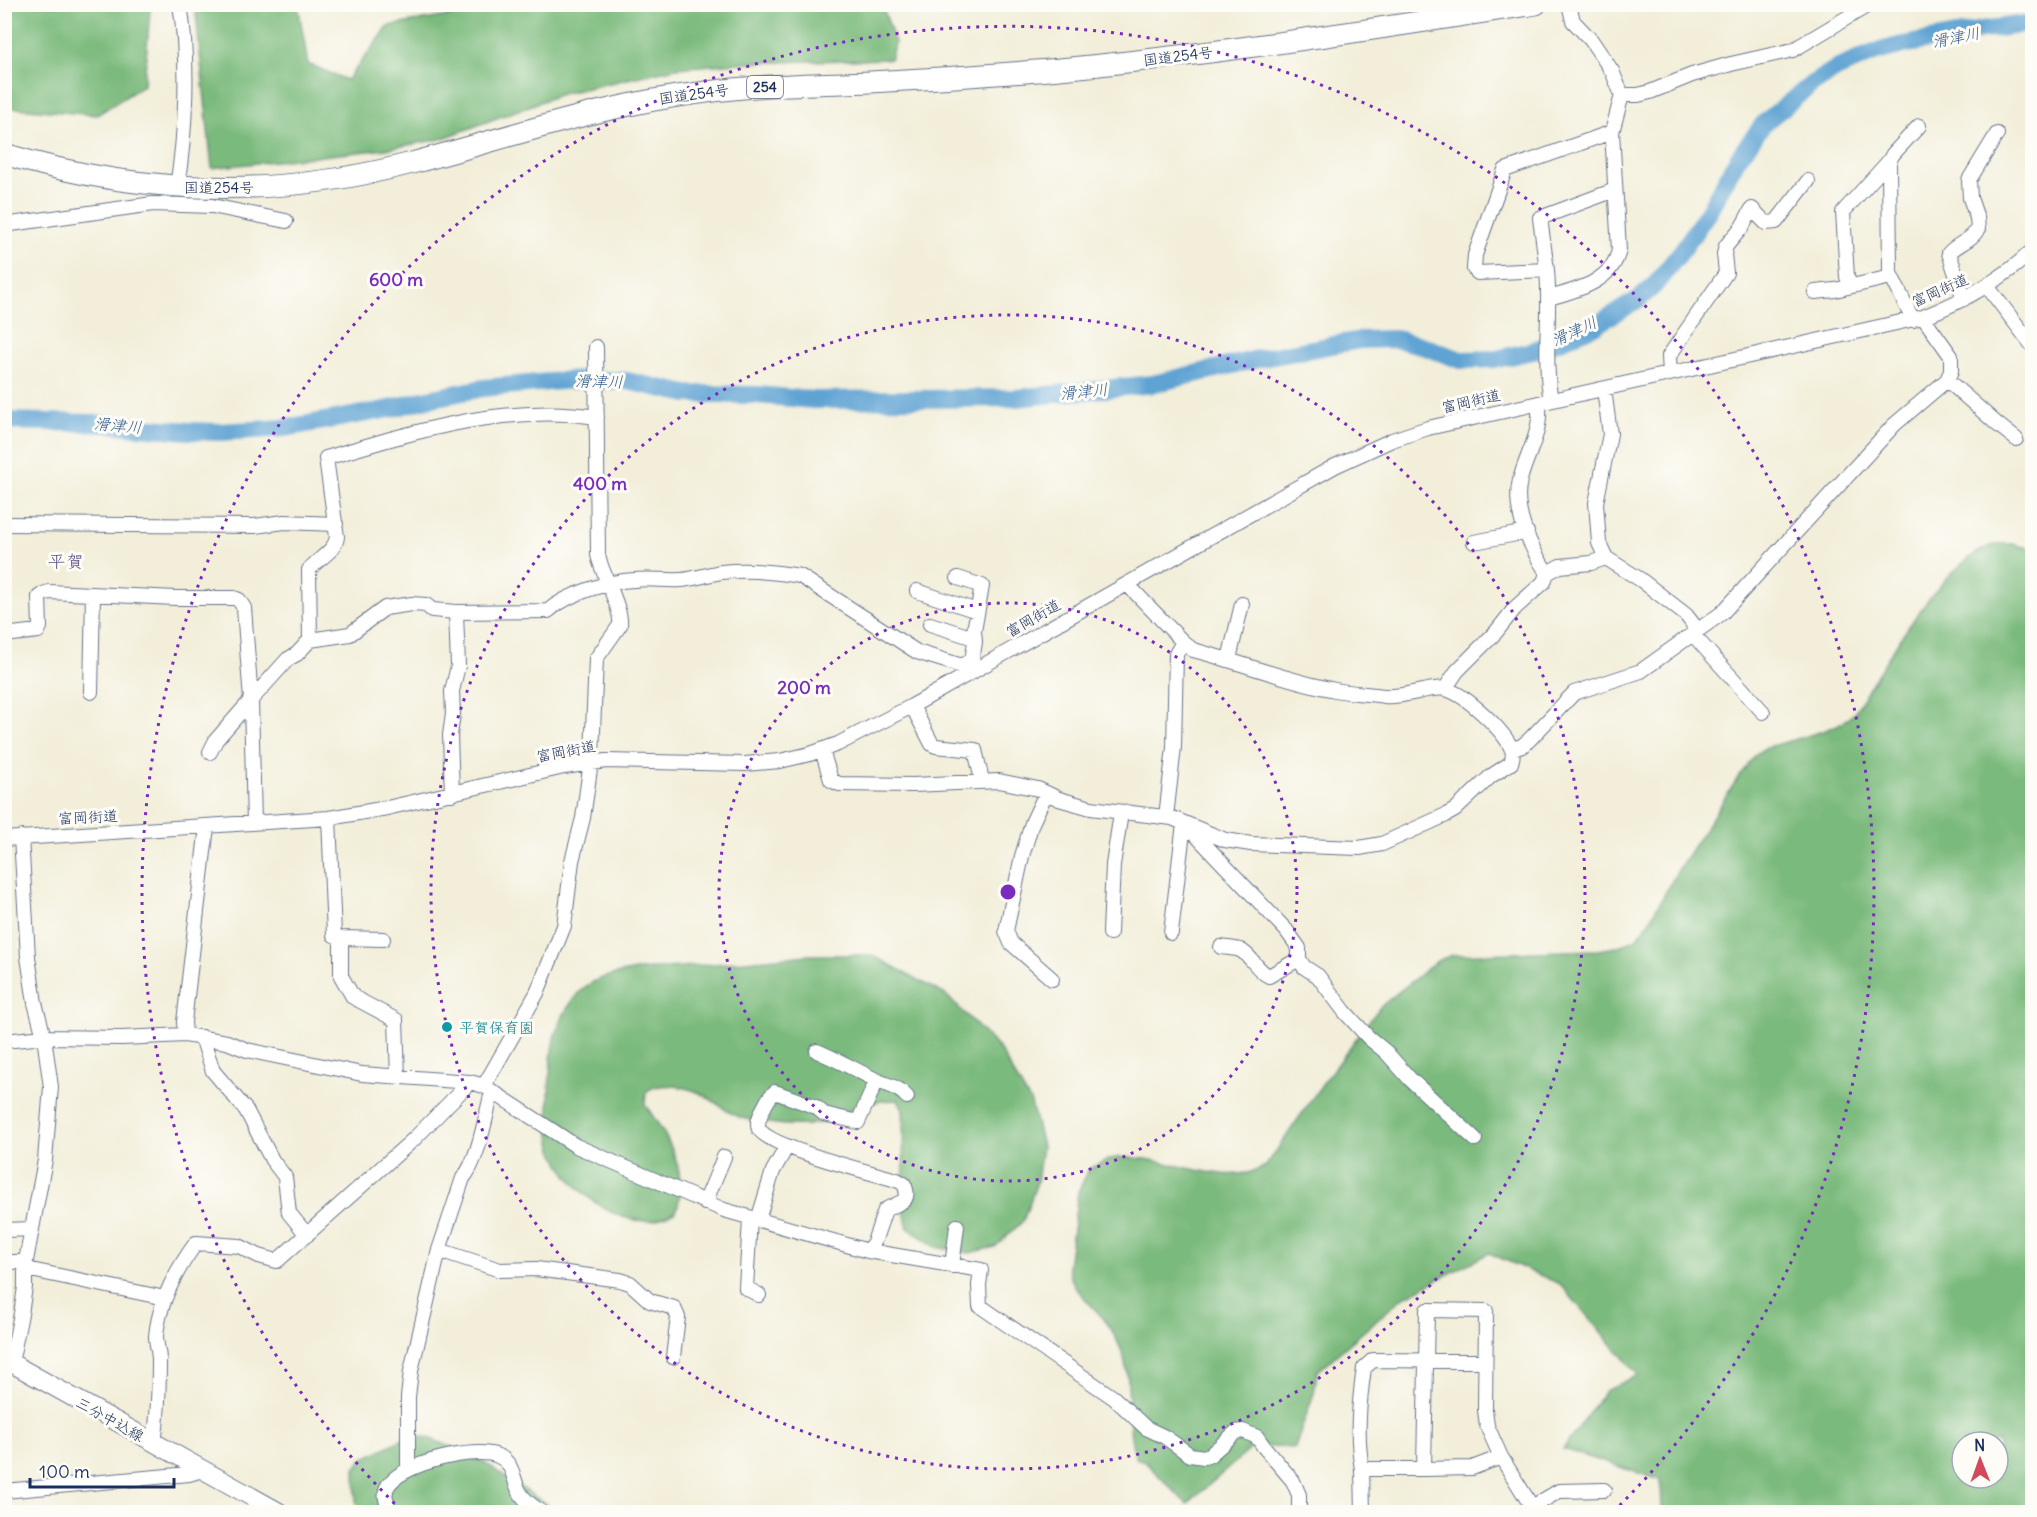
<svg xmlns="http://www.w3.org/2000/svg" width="2037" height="1517" font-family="Delius,'Klee One',sans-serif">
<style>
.forest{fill:#7aba7c;stroke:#4a746d;stroke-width:1.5;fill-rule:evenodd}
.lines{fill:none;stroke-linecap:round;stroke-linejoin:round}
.river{stroke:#5ea3d3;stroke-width:18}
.minor-casing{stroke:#667289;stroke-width:16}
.major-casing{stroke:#667289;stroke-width:20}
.highway-casing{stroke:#667289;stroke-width:23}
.minor{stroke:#fff;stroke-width:14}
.major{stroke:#fff;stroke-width:18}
.highway{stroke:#fff;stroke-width:21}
.ring{fill:none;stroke:#7b2cbf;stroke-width:3;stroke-dasharray:3 6}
.culture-dot{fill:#0f9aa8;stroke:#fdfcf7;stroke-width:2}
.labels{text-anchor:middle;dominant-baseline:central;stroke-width:6;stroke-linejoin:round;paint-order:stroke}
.shield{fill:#fdfcf7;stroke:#5f6c8c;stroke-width:1.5}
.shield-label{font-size:14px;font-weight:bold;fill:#1b2f5e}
.street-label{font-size:15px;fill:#1b2f5e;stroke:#fdfcf7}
.culture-label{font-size:15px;fill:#0d838f;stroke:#fdfcf7;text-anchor:start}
.water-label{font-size:16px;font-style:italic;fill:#365d8d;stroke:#fdfcf7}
.quarter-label{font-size:18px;fill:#60527e;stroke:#fdfcf7}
.centre{fill:#7b2cbf;stroke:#fdfcf7;stroke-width:3}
.ring-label{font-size:18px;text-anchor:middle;font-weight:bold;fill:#7b2cbf;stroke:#fdfcf7;stroke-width:6;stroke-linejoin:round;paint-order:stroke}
</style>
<rect width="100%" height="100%" fill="#fdfcf7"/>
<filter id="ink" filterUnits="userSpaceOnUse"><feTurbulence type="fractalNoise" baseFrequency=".0167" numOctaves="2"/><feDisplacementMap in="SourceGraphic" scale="12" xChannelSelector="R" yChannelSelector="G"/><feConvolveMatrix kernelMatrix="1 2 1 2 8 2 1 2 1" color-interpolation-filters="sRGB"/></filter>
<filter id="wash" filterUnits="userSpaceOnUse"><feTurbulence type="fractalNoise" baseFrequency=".008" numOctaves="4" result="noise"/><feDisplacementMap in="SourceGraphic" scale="24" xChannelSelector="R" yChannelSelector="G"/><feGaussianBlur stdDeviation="1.35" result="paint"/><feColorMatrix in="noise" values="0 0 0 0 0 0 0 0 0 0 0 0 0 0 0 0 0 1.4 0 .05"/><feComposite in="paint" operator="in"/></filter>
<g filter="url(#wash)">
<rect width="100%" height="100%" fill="#f2eed9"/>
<path class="forest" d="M4,5H147L150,10L144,85L97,115L5,107Z
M195,5H298L308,64L347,80L389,26L512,5H882L895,42L890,59L738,63L676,68L561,94L441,139L386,149L212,168Z
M1999,544H2013L2032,549V1512H1662L1661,1480L1563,1449L1605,1391L1638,1375L1560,1284L1489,1253L1402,1298L1317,1372L1314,1393L1295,1448L1254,1446L1187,1504L1144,1461L1136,1458C1124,1425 1134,1386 1122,1352C1119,1343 1112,1331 1107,1323C1093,1304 1071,1291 1068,1267L1078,1192L1089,1169C1097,1165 1105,1160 1115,1158C1162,1152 1223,1191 1266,1166L1325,1080L1380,1007L1437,961L1452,955L1598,950L1616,947L1635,940L1647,925L1680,867L1740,775L1757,753L1765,748C1788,740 1839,731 1853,714C1862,703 1867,690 1875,678C1900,639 1952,552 1999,544ZM1962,1442H1998V1478H1962Z
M809,955H872L946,995L998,1047L1031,1103L1042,1146L1037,1182L1023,1221L995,1247L969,1253L936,1247L908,1228L904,1211L903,1109L898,1100C884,1100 870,1102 857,1107C850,1109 844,1115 837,1118C807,1130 777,1125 746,1119C731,1116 720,1105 707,1097C692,1088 661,1079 646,1092L645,1105C668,1136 690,1173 676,1211C666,1216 656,1221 646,1221C606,1220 568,1186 553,1150C546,1131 549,1051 556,1032C563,1014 575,991 593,982C620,969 653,969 682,967C725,963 767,959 809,955Z
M425,1437L471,1454L558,1512H361L356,1503L355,1469L362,1459L403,1439Z"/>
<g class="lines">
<path class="river" d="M4,421L91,423L189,431L219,432L285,428L390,409L423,400L483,388L571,380L627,381L687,394L757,395L813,400L1016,398L1153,384L1257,359L1360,340L1395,339L1417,344L1461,360L1497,359L1527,352L1560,341L1594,326L1639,299L1654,286L1684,248L1708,212L1738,158L1765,122L1812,84L1836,69L1876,52L1903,45L1983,30L2032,23"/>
</g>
</g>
<g filter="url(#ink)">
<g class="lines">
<g class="minor-casing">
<path id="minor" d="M1622,95H1638L1650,92L1692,75L1731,64L1793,50L1870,4
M177,187C186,131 189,61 180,4
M4,225L153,204L212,206L286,221
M1547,270L1540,218L1615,190
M1850,285L1847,277L1843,212L1889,161
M1987,286L2032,345
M1815,292L1835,290L1891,277
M1549,298C1577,290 1612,282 1619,250L1612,132L1622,95L1612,71L1591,40L1573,21L1569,4
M1964,299L1949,253C1958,243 1971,241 1978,229L1977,218L1970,198L1969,180L1997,134
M1913,320L1890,273L1889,161L1893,154L1919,126
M1670,374L1669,356L1726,273L1724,254L1726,246L1742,227L1752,209L1766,223L1776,222L1808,181
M1947,380L1997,424L2016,439
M1604,389L1610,434L1596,503L1599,543L1606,558L1641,580L1686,615L1693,624L1695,637L1763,712
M1551,400C1543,359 1551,312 1547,270L1478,273L1474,269L1475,255L1505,170L1612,132
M1538,403C1544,429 1526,455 1520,480C1512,511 1531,548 1547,573
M4,524L255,526L284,522L336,524
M1474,542L1527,532
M958,578L982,586L974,631L975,642L972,660L962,666
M917,591L977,611
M930,624L974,638
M4,635L38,631L40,627L39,597L43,594L49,592L176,598H234L239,600L244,608L251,700L216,740L210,752
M310,640L309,570C318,558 335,552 337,537L326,458C413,432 505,403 597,417
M1229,659L1242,604
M1445,689L1457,671L1496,632L1515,608L1544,582L1547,573L1560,566L1591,563L1606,558
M91,692L93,594
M912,706L932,744L936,746L975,750L982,780
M1512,749L1522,746L1530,739L1574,693L1641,671L1722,613L1894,425L1947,380L1951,371V356L1923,317
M822,750L831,780L839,784L913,785L999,781L1038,789L1059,799L1091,808L1172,818L1225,840L1251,844L1359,848L1382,844L1446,815L1455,810L1491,776L1511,763C1512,759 1514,754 1512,750C1505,731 1464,693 1445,689C1431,686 1404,698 1385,696C1369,694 1351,693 1335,690C1287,681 1240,662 1193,650L1183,642L1127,584
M1046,793L1032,823L1022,856L1006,931L1011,943L1052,979
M452,794L450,735L453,714L452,691L458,666L456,612
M1166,817L1174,747L1176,654L1183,642
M329,818L334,935L341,938L383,939
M254,823L251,700L288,659L297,654L310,640L350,634L385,608L412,604L426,605L432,610L456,612L548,611C567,594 609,581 634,580C650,578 665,581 681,580C695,579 708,574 722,572C747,569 775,572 800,576L917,652L962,666L973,672
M1190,829L1286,930L1299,948V959L1304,967L1318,976L1345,1012L1369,1038L1386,1052L1410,1079L1475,1139
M4,839L329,818L387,808L564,767L606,761L745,764L780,761L810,754L838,744L912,706L1335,466L1392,440L1428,428L1923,317C1963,301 2001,281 2032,251
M1110,933L1113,865L1121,813
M1171,933L1184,823
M341,938V976L353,997L396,1020L398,1077
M1221,947C1226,948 1235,948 1240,950C1252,956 1257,971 1269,976L1299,959
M185,1035L184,1022L207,826
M202,1037L213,1071L246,1110L272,1160L285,1177L289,1213L307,1235
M4,1041L44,1037L122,1038L185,1035L227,1042L247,1050L362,1074L470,1082L484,1086L576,1146L724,1210L868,1251L981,1270L979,1285L980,1306L1114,1398L1146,1428L1165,1437L1190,1455L1204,1457L1210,1455L1236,1432L1243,1431L1257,1437L1264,1447L1293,1481L1299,1495V1512
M817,1051C838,1060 858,1071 878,1081C890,1086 898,1087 907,1097
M484,1086L537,993L564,926L572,861L583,818L592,755L596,659L620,625C622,607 602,575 598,555L596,347
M705,1203L724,1157
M750,1219L746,1288L759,1295
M758,1220L773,1171L787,1146
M4,1230L32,1229
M439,1250L500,1270L536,1269L620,1280L630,1283L650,1301L674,1308L678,1317L673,1357
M868,1251L874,1242L885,1210C897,1202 913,1204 904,1184L897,1180C873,1173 770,1148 759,1129C756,1123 760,1117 762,1111C766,1104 768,1097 775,1092L816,1107L824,1114L858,1122L877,1080
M4,1262H20L31,1270L165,1298
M952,1266L957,1226
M1485,1361L1373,1360L1364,1368C1359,1403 1356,1435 1362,1469H1424L1427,1310L1486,1311L1485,1410L1487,1426L1501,1457L1532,1507
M11,1363L21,1314L25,1287V1266L45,1160L51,1087L44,1037L35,1003L28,957L21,837
M154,1444C158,1416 159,1388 159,1360C159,1352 156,1344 156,1336C159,1303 177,1269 196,1243L239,1246L259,1256L277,1261L415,1138L470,1082
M1362,1469L1363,1512
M1424,1469L1472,1468L1501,1457
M408,1470V1397L411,1371L439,1250L463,1178C478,1162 486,1114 492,1092
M4,1491L189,1474L202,1470
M392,1512C386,1504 382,1491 390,1483C406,1463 475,1446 498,1456C515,1463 512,1481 521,1494C526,1502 534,1507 541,1512
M1534,1512L1532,1507L1559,1491L1604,1490"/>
</g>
<g class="major-casing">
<path id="major" d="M4,1359L279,1512"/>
</g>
<g class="highway-casing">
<path id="highway" d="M4,154C139,195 275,199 412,163C507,138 601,105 699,93C756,85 813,84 870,82C930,79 990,75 1049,70C1213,55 1374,29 1536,4"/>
</g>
<use href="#minor" class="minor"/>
<use href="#major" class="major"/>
<use href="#highway" class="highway"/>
</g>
</g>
<g class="ring">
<circle cx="1008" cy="892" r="289"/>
<circle cx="1008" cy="892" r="577"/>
<path d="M401 1510A866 866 0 1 1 1615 1510"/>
</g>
<circle class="culture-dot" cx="447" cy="1027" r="6"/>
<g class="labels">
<rect class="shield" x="747" y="76" width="36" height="22" rx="4.5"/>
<g class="shield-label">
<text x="765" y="87">254</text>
</g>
<g class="street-label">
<text transform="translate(1178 56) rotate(-7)">国道254号</text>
<text transform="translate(694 94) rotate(-8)">国道254号</text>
<text x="219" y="187">国道254号</text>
<text transform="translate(1940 290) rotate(-24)">富岡街道</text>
<text transform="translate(1471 401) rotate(-13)">富岡街道</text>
<text transform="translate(1033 618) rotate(-30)">富岡街道</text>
<text transform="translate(566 751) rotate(-11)">富岡街道</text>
<text transform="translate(88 817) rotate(-3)">富岡街道</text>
<text transform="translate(110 1419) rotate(29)">三分中込線</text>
</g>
<g class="culture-label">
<text x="459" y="1027">平賀保育園</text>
</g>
<g class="water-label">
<text transform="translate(1956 37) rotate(-11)">滑津川</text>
<text transform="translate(1574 331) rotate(-25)">滑津川</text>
<text transform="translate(599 381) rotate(1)">滑津川</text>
<text transform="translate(1084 391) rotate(-6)">滑津川</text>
<text transform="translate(118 425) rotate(5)">滑津川</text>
</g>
<g class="quarter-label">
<text x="66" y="561">平賀</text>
</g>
</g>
<circle cx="1008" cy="892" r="9" class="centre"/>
<g class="ring-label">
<text x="396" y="286">600 m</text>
<text x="600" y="490">400 m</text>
<text x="804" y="694">200 m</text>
</g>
<rect width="2037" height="1517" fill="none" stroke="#fdfcf7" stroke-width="24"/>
<g transform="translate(1980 1460) rotate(359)"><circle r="28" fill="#fdfcf7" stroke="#a3aaba" stroke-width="1.5"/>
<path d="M0-4.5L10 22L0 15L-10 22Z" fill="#d1495b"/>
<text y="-9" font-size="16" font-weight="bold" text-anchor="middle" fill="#1b2f5e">N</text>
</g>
<path d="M30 1478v9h144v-9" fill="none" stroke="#1b2f5e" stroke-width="3"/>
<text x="39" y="1478" font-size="18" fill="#1b2f5e" stroke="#fdfcf7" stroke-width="4.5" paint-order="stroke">100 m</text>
</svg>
